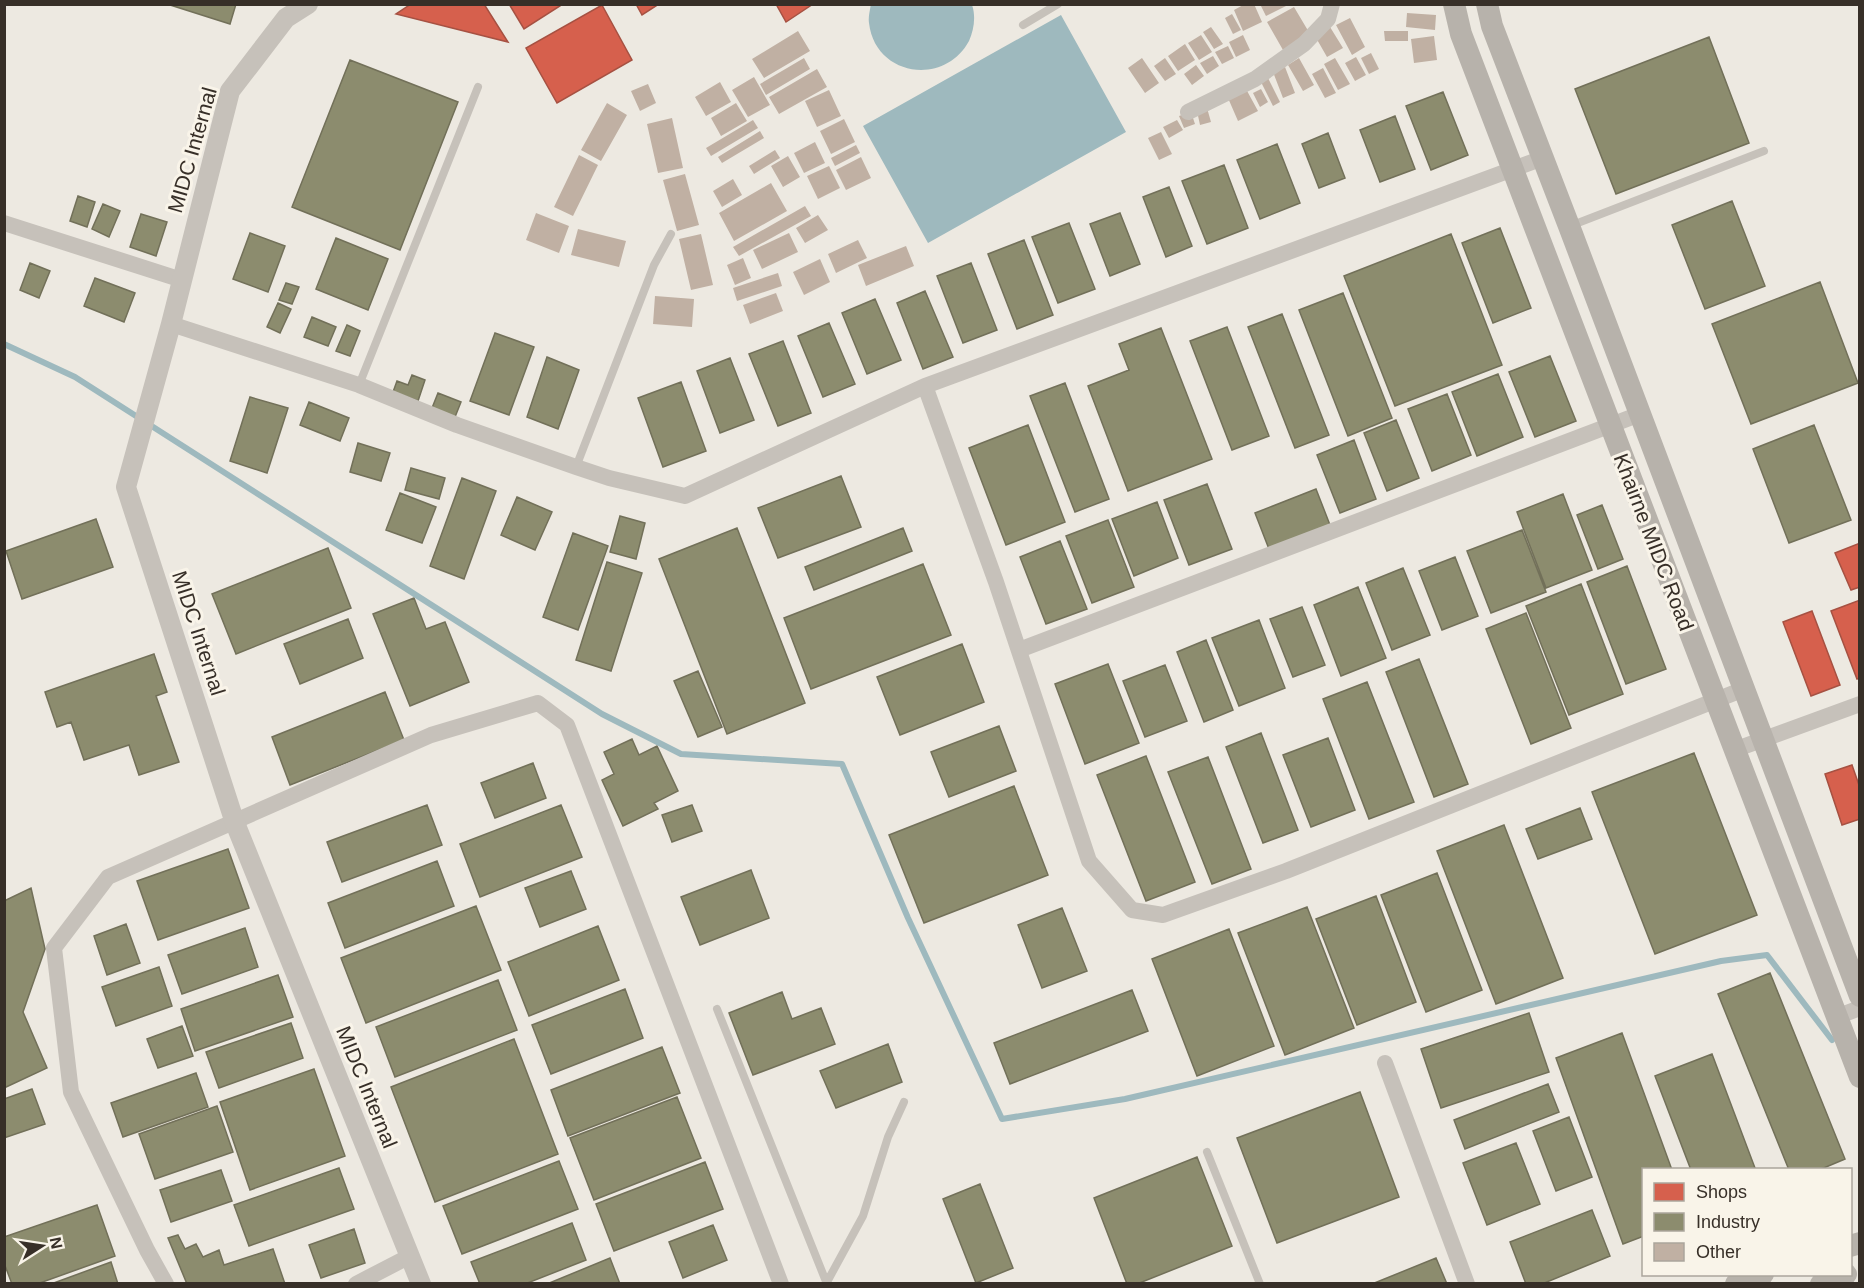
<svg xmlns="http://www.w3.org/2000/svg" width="1864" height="1288" font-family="Arial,sans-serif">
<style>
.water{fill:#9eb9be}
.shops{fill:#d6604d;stroke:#a65142;stroke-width:1.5}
.industry{fill:#8c8c6e;stroke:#727059;stroke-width:1.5}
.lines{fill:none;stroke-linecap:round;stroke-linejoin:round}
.stream{stroke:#9eb9be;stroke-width:6}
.building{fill:#c0b0a3}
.service{stroke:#c6c1ba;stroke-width:8}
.minor{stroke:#c6c1ba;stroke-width:16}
.tertiary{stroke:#c6c1ba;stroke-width:20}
.secondary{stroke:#b7b2ab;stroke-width:22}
.labels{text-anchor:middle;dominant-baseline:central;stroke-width:6;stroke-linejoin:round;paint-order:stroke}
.street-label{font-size:21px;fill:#372f28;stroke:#f9f4e9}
</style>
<rect width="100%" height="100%" fill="#ede9e1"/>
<path class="water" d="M871,4L972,5C976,16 974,30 969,41C944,87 875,76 869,23C868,17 870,10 871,4Z
M1061,15L1126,132L928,243L863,126Z"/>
<path class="shops" d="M411,4H484L508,42L396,14Z
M509,4H563L524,29Z
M636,4H659L642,15Z
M776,4H813L786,22Z
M602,5L632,60L557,103L526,48Z
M1860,543V587L1851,590L1835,553Z
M1860,600V678L1857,679L1831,611Z
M1812,611L1840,685L1811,696L1783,622Z
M1852,765L1860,788V819L1842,825L1825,774Z"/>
<path class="industry" d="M167,4H236L230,24Z
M1709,37L1749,143L1616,194L1575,89Z
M350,60L458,102L400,250L292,207Z
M1443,92L1468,155L1431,170L1406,106Z
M1395,116L1415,169L1380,182L1360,130Z
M1328,133L1345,178L1319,188L1302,144Z
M1277,144L1300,203L1260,219L1237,160Z
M1224,165L1248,228L1207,244L1182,181Z
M1169,187L1192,246L1166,257L1143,197Z
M78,196L95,202L87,227L70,221Z
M1732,201L1765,286L1705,309L1672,225Z
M103,204L120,211L109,237L92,229Z
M1120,213L1140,264L1110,276L1090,224Z
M141,214L167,222L156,256L130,247Z
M1069,223L1095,289L1058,303L1032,237Z
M1500,228L1531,308L1493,323L1462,243Z
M250,233L285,246L268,292L233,279Z
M1451,234L1502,365L1395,406L1344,276Z
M336,238L388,259L368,310L316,289Z
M1024,240L1053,315L1017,329L988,254Z
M30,263L50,271L39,298L20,290Z
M971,263L997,330L963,343L937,276Z
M95,278L135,293L124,322L84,306Z
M1820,282L1858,383L1751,424L1712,324Z
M286,283L299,287L292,304L279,300Z
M925,291L953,357L923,369L897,303Z
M1343,293L1392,418L1348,436L1299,310Z
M875,299L901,360L867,374L842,313Z
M278,303L291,309L280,333L267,327Z
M1282,314L1329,435L1295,448L1248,327Z
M312,317L336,327L328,346L304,337Z
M829,323L855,384L823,397L798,336Z
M347,325L360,331L350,356L336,351Z
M1227,327L1269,436L1232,450L1190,341Z
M1161,328L1212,459L1128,491L1088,386L1129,370L1119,344Z
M495,333L534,347L509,415L470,401Z
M783,341L811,413L778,426L749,354Z
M1550,356L1576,421L1535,437L1509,372Z
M547,357L579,370L558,429L527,417Z
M730,358L754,420L720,433L697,371Z
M1498,374L1523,437L1477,456L1452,392Z
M412,375L425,380L418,401L393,392L397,381L408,385Z
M681,382L706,451L663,467L638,398Z
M1065,383L1109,499L1075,512L1030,396Z
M438,393L461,402L453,422L430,413Z
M1447,394L1471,455L1432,471L1408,409Z
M250,397L288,408L267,473L230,461Z
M309,402L349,418L340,441L300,425Z
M1396,420L1419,478L1387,491L1364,433Z
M1028,425L1065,522L1006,545L969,448Z
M1814,425L1851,520L1789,543L1753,449Z
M1354,440L1376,499L1340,513L1317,455Z
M358,443L390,453L381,481L350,472Z
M411,468L445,478L439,499L405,490Z
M841,476L861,527L778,558L758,508Z
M462,478L496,491L464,579L430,566Z
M1207,484L1232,549L1189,565L1164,500Z
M1316,489L1330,525L1269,549L1255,513Z
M400,493L436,507L422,543L386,530Z
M1563,494L1592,570L1546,588L1517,512Z
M517,497L552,512L535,550L501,535Z
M1157,502L1178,558L1134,576L1112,519Z
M1602,505L1623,559L1598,569L1577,515Z
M620,516L645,523L636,559L610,552Z
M96,519L113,567L22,599L6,551Z
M1108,520L1134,587L1092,603L1066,536Z
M737,528L805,703L727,734L659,559Z
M903,528L912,551L814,590L805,567Z
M1522,530L1546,592L1491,613L1467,551Z
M573,533L608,546L578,630L543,617Z
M1060,541L1087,609L1046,624L1020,557Z
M328,548L351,608L236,654L212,594Z
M1455,557L1478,616L1442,630L1419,571Z
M607,562L642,573L611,671L576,660Z
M923,564L951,635L811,689L784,618Z
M1627,566L1666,669L1626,684L1587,582Z
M1403,568L1430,635L1392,650L1366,583Z
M1581,584L1623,694L1569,715L1526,606Z
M1358,587L1386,658L1341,676L1314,605Z
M414,598L426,629L445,622L469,682L410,706L373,614Z
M1302,607L1325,665L1293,677L1270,619Z
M1526,613L1571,728L1531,744L1486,629Z
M348,619L363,658L300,684L284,644Z
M1259,620L1285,688L1239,706L1212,638Z
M1206,640L1233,710L1204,722L1177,652Z
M962,644L984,702L900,735L877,677Z
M154,654L167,692L156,696L179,762L139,775L129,745L84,760L71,722L57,727L45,692Z
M1419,659L1468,784L1434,797L1386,672Z
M1108,664L1139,743L1085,764L1055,684Z
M1165,665L1187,721L1145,737L1123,681Z
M698,671L722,727L698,737L674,681Z
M1367,682L1414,802L1369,819L1323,699Z
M385,692L404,740L290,785L272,737Z
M999,726L1016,771L949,797L931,752Z
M1261,733L1298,830L1263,843L1226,747Z
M1328,738L1355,810L1311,827L1283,755Z
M632,739L639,755L657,746L678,791L654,803L658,809L623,826L602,780L614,774L604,752Z
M1694,753L1757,915L1655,954L1592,792Z
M1146,756L1195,882L1146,901L1097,775Z
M1208,757L1251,869L1212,884L1168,772Z
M533,763L546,798L495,818L481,783Z
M1014,786L1048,875L924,923L889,835Z
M427,805L442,845L342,882L327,842Z
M561,805L582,857L480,897L460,844Z
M692,805L702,831L672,842L662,815Z
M1580,808L1592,839L1538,859L1526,829Z
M1504,825L1563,978L1496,1004L1437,851Z
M228,849L249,908L158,940L137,881Z
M437,861L454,906L345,948L328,903Z
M751,870L769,918L700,945L681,897Z
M571,871L586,909L540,927L525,888Z
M1437,873L1482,990L1426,1012L1381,895Z
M31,888L45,949L23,1012L47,1068L4,1088V901Z
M1376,896L1416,1002L1357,1025L1316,919Z
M476,906L501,970L366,1023L341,958Z
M1307,907L1354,1028L1285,1055L1238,933Z
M1062,908L1087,971L1042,988L1018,925Z
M126,924L140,963L107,975L94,936Z
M598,926L619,980L529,1016L508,962Z
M245,928L258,967L182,994L168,955Z
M1229,929L1274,1046L1197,1076L1152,959Z
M159,967L172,1006L116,1026L102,987Z
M1770,973L1845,1159L1819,1170H1789L1718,994Z
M278,975L293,1017L195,1051L181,1009Z
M498,980L517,1030L395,1077L376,1027Z
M625,989L643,1038L551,1074L532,1025Z
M1132,990L1148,1031L1010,1084L994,1043Z
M782,992L792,1019L821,1008L835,1044L753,1075L729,1013Z
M1529,1013L1549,1072L1441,1108L1421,1049Z
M291,1023L303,1058L219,1088L206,1052Z
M182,1026L193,1056L158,1068L147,1039Z
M1622,1033L1672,1170H1644V1236L1623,1244L1556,1058Z
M514,1039L558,1154L435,1202L391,1087Z
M888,1044L902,1082L836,1108L820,1071Z
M662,1047L680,1093L568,1136L551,1090Z
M1712,1054L1755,1168L1750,1170H1691L1655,1076Z
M314,1069L345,1156L250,1190L220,1102Z
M196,1073L208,1107L123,1137L111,1103Z
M1548,1084L1559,1112L1465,1149L1454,1120Z
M32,1089L45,1124L4,1138V1099Z
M1360,1092L1399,1197L1277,1243L1237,1138Z
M677,1097L701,1158L594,1200L570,1138Z
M217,1106L233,1152L155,1179L139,1134Z
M1569,1117L1592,1177L1556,1191L1533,1131Z
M1516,1143L1540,1204L1487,1225L1463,1163Z
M1197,1157L1232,1246L1137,1284H1127L1094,1198Z
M559,1161L578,1209L462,1254L443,1206Z
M705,1162L723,1209L614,1251L596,1204Z
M339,1168L354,1209L249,1246L234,1205Z
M221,1170L232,1201L171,1222L160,1190Z
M980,1184L1013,1268L976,1283L943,1199Z
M97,1205L115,1256L37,1284H12L4,1263V1237Z
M1592,1210L1610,1256L1542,1284H1526L1510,1242Z
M572,1223L586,1260L525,1284H480L471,1262Z
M713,1225L727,1260L683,1278L669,1242Z
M354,1229L365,1263L321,1278L309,1245Z
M178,1235L185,1249L196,1244L203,1257L219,1250L224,1265L273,1249L285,1284H187L168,1238Z
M610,1258L620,1284H547Z
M1436,1258L1447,1284H1372Z
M111,1262L118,1284H51Z"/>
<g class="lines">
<path class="stream" d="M4,344L75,377L602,714L681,754L842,764L908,918L1002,1119L1125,1099L1721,961L1767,955L1832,1040"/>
</g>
<path class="building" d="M1245,4H1254L1262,22L1243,31L1234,10Z
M1260,4H1290L1266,16Z
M1294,7L1310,34L1283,50L1267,22Z
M1407,13L1436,15L1435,30L1406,27Z
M1232,14L1241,30L1233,34L1225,18Z
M1350,18L1365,47L1352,55L1336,25Z
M1211,27L1223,44L1214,49L1203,32Z
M1330,27L1343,48L1327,57L1315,36Z
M798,31L810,51L764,78L752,59Z
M1384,31H1408V41H1385Z
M1201,35L1212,52L1199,60L1188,43Z
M1243,35L1250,50L1236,57L1229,42Z
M1434,36L1437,60L1414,63L1411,39Z
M1185,44L1195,60L1178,71L1168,56Z
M1228,46L1234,58L1222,64L1215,52Z
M1371,53L1379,69L1369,74L1361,58Z
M1213,56L1219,66L1207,74L1200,63Z
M1356,57L1366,75L1355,81L1345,63Z
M804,58L810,69L766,95L760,84Z
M1142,58L1159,83L1145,93L1128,68Z
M1165,58L1176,74L1165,81L1154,66Z
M1299,58L1314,85L1303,91L1288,65Z
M1335,58L1350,84L1338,90L1324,64Z
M1196,65L1204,76L1192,85L1184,74Z
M1285,67L1295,93L1283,98L1273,72Z
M1323,68L1336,93L1325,98L1312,74Z
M817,69L827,87L779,114L769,97Z
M1267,76L1280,102L1273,106L1260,80Z
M754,77L770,105L748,117L732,90Z
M720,82L731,102L706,116L695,97Z
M648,84L656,103L640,111L631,91Z
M1246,89L1258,111L1238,121L1228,98Z
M1261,89L1268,102L1260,107L1253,93Z
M829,90L841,116L817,127L805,101Z
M607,103L627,115L601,161L581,150Z
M736,103L747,121L721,136L711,118Z
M1207,108L1211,122L1200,125L1197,111Z
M1191,112L1195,124L1184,128L1179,116Z
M672,118L683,168L658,173L647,124Z
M844,119L855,142L831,154L820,131Z
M753,120L758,128L711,156L706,148Z
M1177,120L1183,130L1169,138L1163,127Z
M760,131L764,138L722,163L718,157Z
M1161,132L1172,154L1159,160L1148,138Z
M815,142L825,163L804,173L794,153Z
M856,145L860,153L835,166L831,158Z
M775,150L780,158L754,174L749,166Z
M579,155L598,165L573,216L554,207Z
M788,156L800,177L783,187L771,166Z
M861,157L871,178L846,190L836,170Z
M829,166L840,188L818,199L807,176Z
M685,174L699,225L677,231L663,180Z
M733,179L742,195L722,207L713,191Z
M771,183L787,211L734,241L719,213Z
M805,206L811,216L739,256L733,247Z
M536,213L569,226L559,253L526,240Z
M818,215L828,230L805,243L796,228Z
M578,229L626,241L619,267L571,255Z
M789,233L798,252L762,269L753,250Z
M701,234L713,285L691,290L679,239Z
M858,240L867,258L836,273L828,254Z
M906,246L914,266L866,286L858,265Z
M743,258L751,278L735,285L727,265Z
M820,259L830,282L804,295L793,272Z
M778,273L782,286L737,301L733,288Z
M776,293L783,311L750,324L743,305Z
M655,296L694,299L692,327L653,324Z"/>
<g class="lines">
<path class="service" d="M1023,25L1058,4
M1570,226L1764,151
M359,385L478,87
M576,467L654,265L671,234
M717,1009L827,1284
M1207,1152L1260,1284
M827,1282L863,1216L888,1137L904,1102"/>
<path class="minor" d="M1188,112L1255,79L1304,44L1328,19L1332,4
M4,223L182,280
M171,324L359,385L457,425L576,467L609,478L685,496L925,386L1543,158
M925,386L996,582L1089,861L1132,910L1163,915L1286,871L1744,689
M1019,650L1640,414
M1734,750L1860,704
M1836,1017L1860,1008
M1385,1063L1467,1284
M166,1284L147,1250L71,1092L54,948L108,877L431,735L538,703L567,725L781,1284
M356,1284L410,1256"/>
<path class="tertiary" d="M308,4L286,18L230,91L171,324L126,487L235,823L421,1284"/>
<path class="secondary" d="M1454,4L1461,34L1860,1077
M1487,4L1492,26L1569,226L1860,996
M1850,1246L1860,1243
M1736,1284L1763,1274
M1821,1284L1846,1274"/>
</g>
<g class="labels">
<g class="street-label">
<text transform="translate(192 150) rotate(-74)">MIDC Internal</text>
<text transform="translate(1654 542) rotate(69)">Khairne MIDC Road</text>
<text transform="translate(199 633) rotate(72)">MIDC Internal</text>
<text transform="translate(367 1087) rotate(68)">MIDC Internal</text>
</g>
</g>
<rect width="1864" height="1288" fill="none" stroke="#372f28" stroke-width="12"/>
<rect x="1642" y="1168" width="210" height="108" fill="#f9f4e9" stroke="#aba59c" stroke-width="1.5"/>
<rect x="1654" y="1183" width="30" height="18" fill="#d6604d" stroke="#aba59c" stroke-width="1.5"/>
<text x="1696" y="1198" font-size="18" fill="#372f28">Shops</text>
<rect x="1654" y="1213" width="30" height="18" fill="#8c8c6e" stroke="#aba59c" stroke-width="1.5"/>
<text x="1696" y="1228" font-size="18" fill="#372f28">Industry</text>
<rect x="1654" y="1243" width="30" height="18" fill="#c0b0a3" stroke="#aba59c" stroke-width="1.5"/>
<text x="1696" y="1258" font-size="18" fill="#372f28">Other</text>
<g transform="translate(42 1246) rotate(78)" stroke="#f9f4e9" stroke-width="4.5" paint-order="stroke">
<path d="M0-4.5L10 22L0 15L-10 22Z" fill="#372f28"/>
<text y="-9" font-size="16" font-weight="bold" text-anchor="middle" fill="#372f28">N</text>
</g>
</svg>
